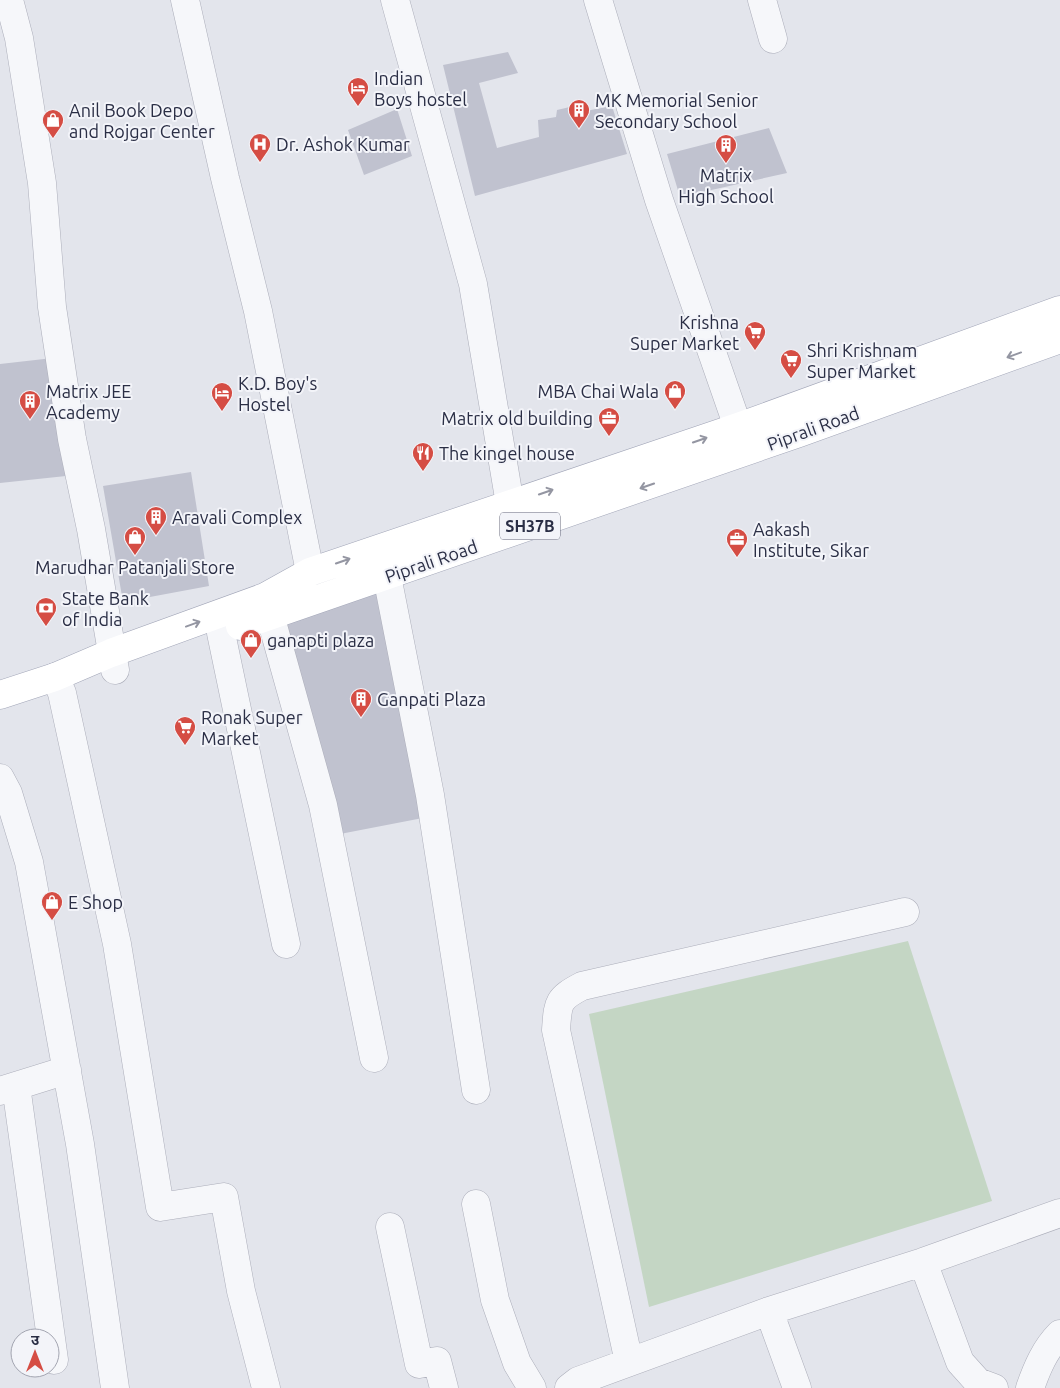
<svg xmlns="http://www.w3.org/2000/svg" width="1060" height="1388" font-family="Ubuntu,'Noto Sans Devanagari',sans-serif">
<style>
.green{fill:#c4d6c4}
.building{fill:#c0c2cf}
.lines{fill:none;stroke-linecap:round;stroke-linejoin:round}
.minor-casing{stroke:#acaeba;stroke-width:29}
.major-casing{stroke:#a2a6b8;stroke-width:29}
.minor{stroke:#f6f7fa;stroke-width:28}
.major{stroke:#fff;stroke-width:28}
.oneway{stroke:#9496a2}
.labels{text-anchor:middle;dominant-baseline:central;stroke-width:4;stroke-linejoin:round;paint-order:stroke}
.shield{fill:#f3f4f9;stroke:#66697b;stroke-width:1}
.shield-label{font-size:16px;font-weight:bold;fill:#2a2e45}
.poi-label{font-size:18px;fill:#2a2e45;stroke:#f3f4f9;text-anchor:start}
.street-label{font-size:18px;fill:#2a2e45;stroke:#f3f4f9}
</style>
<rect width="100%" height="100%" fill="#e3e5ec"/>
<path class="green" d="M908,941L992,1201L649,1307L589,1014Z"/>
<path class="building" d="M508,52L518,73L479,83L497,148L539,137L538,120L556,117L557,110L574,106L575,113L612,106L627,154L475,196L443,65Z
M397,109L412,156L364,175L348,130Z
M769,128L787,173L680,197L667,154Z
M53,358L66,476L0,483V364Z
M191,472L209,586L123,602L103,486Z
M389,586L428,817L340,834L284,620Z"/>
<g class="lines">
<g class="minor-casing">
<path id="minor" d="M9,0L19,38L42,183L52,307L72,439L91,529L115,670
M185,0L225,178L258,311L310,572
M395,0L473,284L510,504
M598,0L659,200L738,427
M762,0L773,39
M387,576L430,795L476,1090
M270,615L323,805L374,1058
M221,633L286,944
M55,677L62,693L117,944L160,1207L224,1197L241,1291L266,1388
M0,778L8,793L29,862L80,1144L115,1388
M16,1086L54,1360
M0,1091L67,1070
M476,1204L495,1300L517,1363L532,1388
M390,1227L419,1364L437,1361L444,1388
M923,1262L960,1362L978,1382L994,1388
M769,1311L797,1388
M629,1362L556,1030C558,1003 557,999 582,986L905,912
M569,1388L578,1381L769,1311L923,1262L1060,1213
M1030,1388C1037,1368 1045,1349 1060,1334"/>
</g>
<g class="major-casing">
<path id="major" d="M240,626L799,433L1060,339
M0,695L55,677L111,653L265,597L310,572L738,427L1060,310"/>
</g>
<use href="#minor" class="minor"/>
<use href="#major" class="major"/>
</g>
<defs><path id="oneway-shaft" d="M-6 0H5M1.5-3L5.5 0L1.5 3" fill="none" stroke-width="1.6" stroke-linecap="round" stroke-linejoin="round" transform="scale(1.25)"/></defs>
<g class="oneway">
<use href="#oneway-shaft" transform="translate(1014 355) rotate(160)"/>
<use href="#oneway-shaft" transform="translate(700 440) rotate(-19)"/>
<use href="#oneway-shaft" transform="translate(647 486) rotate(161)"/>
<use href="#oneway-shaft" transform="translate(546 492) rotate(-19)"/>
<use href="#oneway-shaft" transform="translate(343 561) rotate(-19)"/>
<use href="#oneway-shaft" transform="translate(193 624) rotate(-20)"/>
</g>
<defs>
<g id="hotel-pin" transform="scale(1.125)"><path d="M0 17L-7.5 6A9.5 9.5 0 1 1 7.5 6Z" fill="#d54d44" stroke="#f3f4f9"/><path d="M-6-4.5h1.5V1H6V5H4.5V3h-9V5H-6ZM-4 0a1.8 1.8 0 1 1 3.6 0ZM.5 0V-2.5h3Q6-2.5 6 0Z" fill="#fff"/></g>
<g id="building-pin" transform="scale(1.125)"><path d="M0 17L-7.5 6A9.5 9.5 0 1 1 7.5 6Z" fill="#d54d44" stroke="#f3f4f9"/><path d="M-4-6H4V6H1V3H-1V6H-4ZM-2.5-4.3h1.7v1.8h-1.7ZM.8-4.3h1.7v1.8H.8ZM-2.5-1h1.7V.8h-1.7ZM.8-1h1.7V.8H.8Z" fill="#fff"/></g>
<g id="shop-pin" transform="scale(1.125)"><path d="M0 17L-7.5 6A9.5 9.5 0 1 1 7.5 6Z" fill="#d54d44" stroke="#f3f4f9"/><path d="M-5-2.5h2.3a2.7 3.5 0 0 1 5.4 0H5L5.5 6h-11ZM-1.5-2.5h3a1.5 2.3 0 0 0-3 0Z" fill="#fff"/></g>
<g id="hospital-pin" transform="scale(1.125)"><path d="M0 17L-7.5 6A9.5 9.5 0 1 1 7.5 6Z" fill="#d54d44" stroke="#f3f4f9"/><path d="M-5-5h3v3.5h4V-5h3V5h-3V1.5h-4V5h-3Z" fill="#fff"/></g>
<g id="supermarket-pin" transform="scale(1.125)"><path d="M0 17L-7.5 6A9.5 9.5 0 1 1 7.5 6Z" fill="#d54d44" stroke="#f3f4f9"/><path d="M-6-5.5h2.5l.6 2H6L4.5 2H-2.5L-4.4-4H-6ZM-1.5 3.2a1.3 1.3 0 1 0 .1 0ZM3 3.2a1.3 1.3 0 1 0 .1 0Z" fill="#fff"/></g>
<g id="office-pin" transform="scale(1.125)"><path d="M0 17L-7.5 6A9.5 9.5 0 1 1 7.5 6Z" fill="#d54d44" stroke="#f3f4f9"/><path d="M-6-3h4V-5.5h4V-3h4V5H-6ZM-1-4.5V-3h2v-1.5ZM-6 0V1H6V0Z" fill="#fff"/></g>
<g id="restaurant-pin" transform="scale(1.125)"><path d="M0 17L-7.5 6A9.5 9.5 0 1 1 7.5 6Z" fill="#d54d44" stroke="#f3f4f9"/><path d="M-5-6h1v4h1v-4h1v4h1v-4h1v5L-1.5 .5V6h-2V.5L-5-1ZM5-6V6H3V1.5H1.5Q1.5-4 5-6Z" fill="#fff"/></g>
<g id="bank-pin" transform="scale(1.125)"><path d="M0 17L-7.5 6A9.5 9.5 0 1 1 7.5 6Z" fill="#d54d44" stroke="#f3f4f9"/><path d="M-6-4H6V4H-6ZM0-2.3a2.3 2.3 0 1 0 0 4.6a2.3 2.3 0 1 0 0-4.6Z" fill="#fff"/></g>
</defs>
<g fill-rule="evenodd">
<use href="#hotel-pin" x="358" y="88"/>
<use href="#building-pin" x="579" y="110"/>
<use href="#shop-pin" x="53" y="120"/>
<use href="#hospital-pin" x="260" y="144"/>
<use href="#building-pin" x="726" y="145"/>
<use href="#supermarket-pin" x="755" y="332"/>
<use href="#supermarket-pin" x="791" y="360"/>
<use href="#shop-pin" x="675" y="391"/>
<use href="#hotel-pin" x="222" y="393"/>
<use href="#building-pin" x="30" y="401"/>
<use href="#office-pin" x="609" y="418"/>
<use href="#restaurant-pin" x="423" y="453"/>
<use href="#building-pin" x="156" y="517"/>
<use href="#shop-pin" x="135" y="537"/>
<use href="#office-pin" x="737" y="539"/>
<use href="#bank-pin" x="46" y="608"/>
<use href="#shop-pin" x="251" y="640"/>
<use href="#building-pin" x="361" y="699"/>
<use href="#supermarket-pin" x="185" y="727"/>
<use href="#shop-pin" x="52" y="902"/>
</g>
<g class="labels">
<rect class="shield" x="500" y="512.5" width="60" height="27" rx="4"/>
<g class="shield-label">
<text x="530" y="526">SH37B</text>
</g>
<g class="poi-label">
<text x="374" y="78">Indian<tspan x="374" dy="21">Boys hostel</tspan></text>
<text x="595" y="100">MK Memorial Senior<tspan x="595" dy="21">Secondary School</tspan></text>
<text x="69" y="110">Anil Book Depo<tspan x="69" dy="21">and Rojgar Center</tspan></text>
<text x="276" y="144">Dr. Ashok Kumar</text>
<text x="726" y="175" text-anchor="middle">Matrix<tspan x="726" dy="21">High School</tspan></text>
<text x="739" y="322" text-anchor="end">Krishna<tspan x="739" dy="21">Super Market</tspan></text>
<text x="807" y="350">Shri Krishnam<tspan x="807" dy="21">Super Market</tspan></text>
<text x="238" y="383">K.D. Boy's<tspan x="238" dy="21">Hostel</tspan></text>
<text x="46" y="391">Matrix JEE<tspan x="46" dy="21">Academy</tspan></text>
<text x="659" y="391" text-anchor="end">MBA Chai Wala</text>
<text x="593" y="418" text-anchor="end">Matrix old building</text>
<text x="439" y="453">The kingel house</text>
<text x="172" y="517">Aravali Complex</text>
<text x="753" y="529">Aakash<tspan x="753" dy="21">Institute, Sikar</tspan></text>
<text x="135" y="567" text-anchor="middle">Marudhar Patanjali Store</text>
<text x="62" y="598">State Bank<tspan x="62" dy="21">of India</tspan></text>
<text x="267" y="640">ganapti plaza</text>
<text x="377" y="699">Ganpati Plaza</text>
<text x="201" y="717">Ronak Super<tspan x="201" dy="21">Market</tspan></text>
<text x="68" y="902">E Shop</text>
</g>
<g class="street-label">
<text transform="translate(813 428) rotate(-20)">Piprali Road</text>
<text transform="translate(431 561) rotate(-19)">Piprali Road</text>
</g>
</g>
<g transform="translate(35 1353)"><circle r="24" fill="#f3f4f9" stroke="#a3a5b1"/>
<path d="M0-4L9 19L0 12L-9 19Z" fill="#d54d44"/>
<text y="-8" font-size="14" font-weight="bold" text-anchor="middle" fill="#2a2e45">उ</text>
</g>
</svg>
